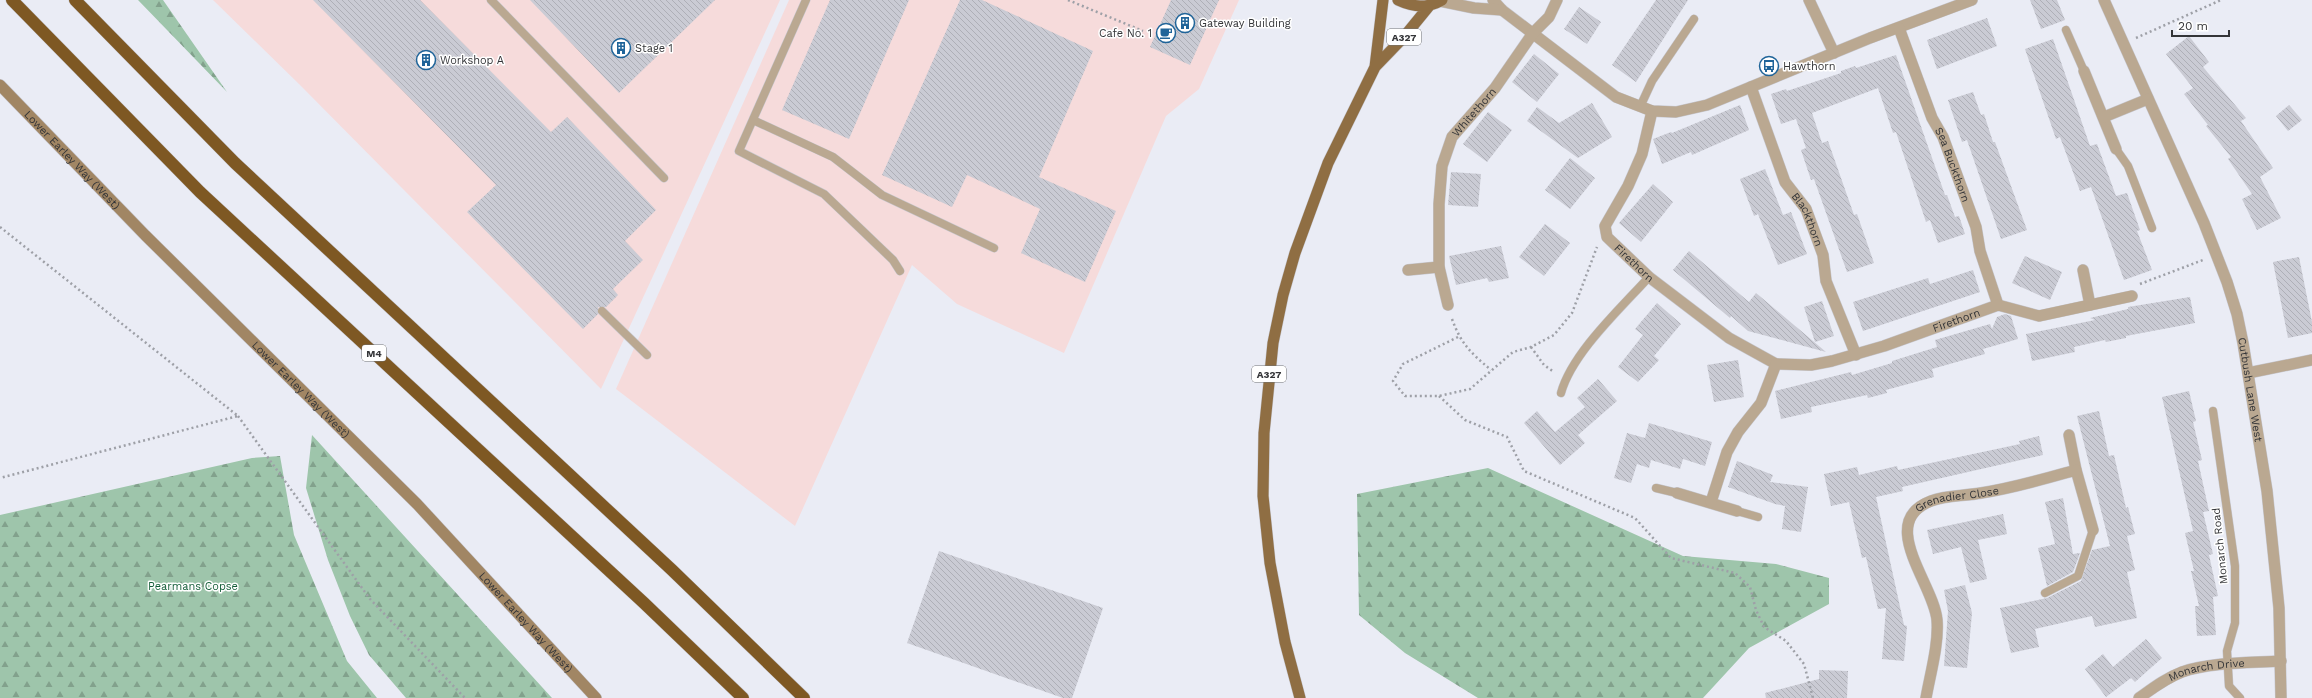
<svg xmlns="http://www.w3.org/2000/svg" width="2312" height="698" font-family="'Work Sans',sans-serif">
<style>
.commercial{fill:#f6dbdb}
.forest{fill:url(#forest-firs)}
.building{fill:url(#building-back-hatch)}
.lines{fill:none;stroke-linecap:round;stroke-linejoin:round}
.service-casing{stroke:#c6c7cf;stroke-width:9}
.minor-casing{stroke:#c6c7cf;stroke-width:12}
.secondary-casing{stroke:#c6c7cf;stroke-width:12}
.primary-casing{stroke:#c6c7cf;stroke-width:12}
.motorway-casing{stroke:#c6c7cf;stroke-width:13}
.path{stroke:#9ea0a7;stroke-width:2.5;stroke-dasharray:2 3;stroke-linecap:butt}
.service{stroke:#baa891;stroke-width:8}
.minor{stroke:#baa891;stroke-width:11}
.secondary{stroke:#a18664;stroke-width:11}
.primary{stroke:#8f6e43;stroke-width:11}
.motorway{stroke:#7e5823;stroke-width:12}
.labels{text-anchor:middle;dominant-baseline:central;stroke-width:3;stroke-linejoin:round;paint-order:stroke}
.shield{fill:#fff;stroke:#717274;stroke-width:1}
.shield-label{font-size:10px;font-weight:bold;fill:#343538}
.poi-label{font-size:11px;fill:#343538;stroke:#fff;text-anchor:start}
.street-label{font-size:11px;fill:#343538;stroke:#fff}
.park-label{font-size:11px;fill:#135c37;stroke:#fff}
</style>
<defs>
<pattern id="forest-firs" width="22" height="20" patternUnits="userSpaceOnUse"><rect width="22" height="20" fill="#9ec5ab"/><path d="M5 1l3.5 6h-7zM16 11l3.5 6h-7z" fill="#82a18c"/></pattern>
<pattern id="building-back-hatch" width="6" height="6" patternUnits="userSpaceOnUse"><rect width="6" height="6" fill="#cacbd4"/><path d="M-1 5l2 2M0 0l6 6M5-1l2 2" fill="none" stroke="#aeafb7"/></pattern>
</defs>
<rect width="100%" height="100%" fill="#eaecf5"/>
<path class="commercial" d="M213,0H780L601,389L299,84Z
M789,0H1239L1199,89L1166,116L1064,353L957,304L912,265L795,526L616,389Z"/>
<path class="forest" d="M138,0H163L227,92Z
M312,435L552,698H406L369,655L350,616L328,560L306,488Z
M280,456L294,535L347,661L377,698H0V515L252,458Z
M1488,468L1683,556L1776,564L1829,578V604L1749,648L1703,698H1478L1405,653L1359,615L1357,494Z"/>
<path class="building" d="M313,0H420L551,132L567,117L656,210L625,241L643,260L613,289L618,295L606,307H598V314L583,329L467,212L496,185Z
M530,0H715L619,93Z
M830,0H909L849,139L782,110Z
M960,0H982L1093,51L1039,177L1116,211L1085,282L1021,253L1040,209L967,175L952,207L882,175Z
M1171,0H1219L1190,65L1150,47Z
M1656,0H1688L1636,82L1612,65Z
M2030,0H2057L2065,20L2041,29Z
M1579,7L1601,22L1587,44L1564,29Z
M1987,18L1997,46L1937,69L1927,40Z
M2189,36L2209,62L2203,67L2246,118L2241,121L2273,168L2260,177L2281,218L2257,230L2242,199L2252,194L2228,159L2231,157L2206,126L2208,125L2184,94L2193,88L2166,54Z
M2053,39L2090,146L2097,144L2116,196L2127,193L2140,230L2137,231L2152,270L2124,280L2091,187L2080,191L2060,137L2056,139L2025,49Z
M1534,54L1559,74L1537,102L1512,82Z
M1896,55L1945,195H1947L1955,217L1959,216L1965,234L1938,243L1930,220L1926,222L1896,132L1893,133L1878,88L1812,113L1822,143L1828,141L1854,215L1857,214L1874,263L1847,272L1814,179L1811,180L1801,150L1806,148L1796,119L1781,124L1771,94L1786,89L1787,91L1841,73V71L1855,66L1856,68Z
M1973,92L1981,115L1984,114L1993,142H1995L2027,230L2001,239L1967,140L1962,142L1948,100Z
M1592,103L1612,137L1578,158L1527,121L1537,107L1559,123Z
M1740,105L1749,130L1692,155L1691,152L1662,164L1653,139L1671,132L1672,133Z
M2289,105L2302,120L2288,131L2276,116Z
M1488,112L1512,130L1487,162L1463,144Z
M1570,158L1595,178L1570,209L1545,190Z
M1765,169L1783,215L1791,212L1807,254L1778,265L1758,214L1754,216L1740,179Z
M1451,172L1481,174L1478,207L1448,205Z
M1653,184L1673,202L1641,242L1619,223Z
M1545,224L1570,243L1544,276L1519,257Z
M1501,246L1509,278L1489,282L1487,278L1456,285L1449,256Z
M1689,251L1749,302L1756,293L1826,352L1748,331L1731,316L1730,318L1673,270Z
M2025,256L2062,272L2050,300L2012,283Z
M2299,257L2312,322V333L2288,338L2273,262Z
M1973,270L1980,292L1863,331L1853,302L1928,278L1930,284Z
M2190,297L2195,323L2126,336V338L2106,342L2105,340L2074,347L2075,352L2032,361L2026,334L2095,320L2090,318L2128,309V307Z
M1822,301L1834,336L1815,342L1804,307Z
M1657,303L1681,324L1654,356L1659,360L1638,382L1618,367L1643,335L1635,329Z
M2005,314L2011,316L2018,339L1983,349L1985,354L1932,369L1934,377L1886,390L1887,393L1868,398L1867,395L1811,407L1812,412L1781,419L1775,391L1851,372L1852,375L1892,363V361L1937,347L1935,340L1990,324L1992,329L1997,317Z
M1738,360L1744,397L1714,402L1707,365Z
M1598,379L1617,401L1578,435L1585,443L1560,465L1524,423L1537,411L1555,432L1585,407L1577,398Z
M2189,391L2196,421L2193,422L2202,460L2198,461L2209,511L2203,512L2213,554L2209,555L2218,596L2213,597L2216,635L2197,636L2195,606H2199L2191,571H2194L2185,533L2193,531L2162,397Z
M2099,411L2109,456L2114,455L2126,508L2128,507L2135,534L2127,536L2135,570L2127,572L2137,618L2095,627L2092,616L2035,629L2039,647L2011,653L2000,608L2047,598L2081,581L2092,550L2110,546L2077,416Z
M1649,423L1712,442L1705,466L1683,459L1680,469L1651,460L1649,468L1637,464L1631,483L1614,478L1627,433L1645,438Z
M2039,436L2043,455L1902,487L1903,491L1876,497L1904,625L1907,626L1904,661L1882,659L1886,608L1878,609L1866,557L1862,558L1849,502L1831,506L1824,474L1857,467L1859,475L1897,466L1898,470L2020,444L2019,441Z
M1737,461L1773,475L1770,482L1808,487L1801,532L1782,529L1785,506L1775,504L1728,487Z
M2063,498L2073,554L2080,553L2073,572L2047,586L2038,548L2055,544L2045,502Z
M2003,514L2007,534L1978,540L1987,579L1970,583L1961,547L1933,554L1927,530Z
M939,551L1103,608L1072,698H1063L907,643Z
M1965,585L1972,613L1967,668L1944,666L1948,611L1944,590Z
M2146,639L2162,658L2135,682L2131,678L2106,697L2085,669L2103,654L2113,667Z
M1819,670L1848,671L1847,698H1766L1765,693L1819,679Z"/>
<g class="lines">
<g class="service-casing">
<path id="service" d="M491,0L664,178
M806,0L739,151L824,194L893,260L900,271
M2066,30L2084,71
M1640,107L1652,81L1694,19
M753,120L833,157L882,195L994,248
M2116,149L2128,166L2152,228
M602,311L647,355
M1561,393C1572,353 1621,308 1649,277
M2213,411L2235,566V623L2227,651L2229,686L2240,698
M1656,488L1677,493
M1737,511L1758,517
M2045,593L2078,576L2093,530"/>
</g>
<g class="minor-casing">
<g id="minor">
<path d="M1493,0L1502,10L1616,97L1652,111L1676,112L1707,105L1870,38L1972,0"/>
<path d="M1809,0L1834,53"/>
<path id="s1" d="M2104,0L2204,223L2227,282L2237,314L2243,343L2267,491L2279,608L2281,698"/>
<path d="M1440,1L1474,8L1502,10"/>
<path id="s2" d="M1899,28L1932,118L1943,137L1976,227L1980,251L1998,305"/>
<path d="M2084,71L2116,149"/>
<path id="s3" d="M1751,87L1785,182L1806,209L1823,255L1826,281L1856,355"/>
<path id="s4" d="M1652,111L1642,154L1628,186L1605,226L1607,237L1649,277L1729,338L1776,364L1811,365L1832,361L1884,346L1998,305L2039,316L2132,296"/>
<path d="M2104,117L2148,99"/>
<path d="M1408,270L1439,267"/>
<path d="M2083,270L2090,305"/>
<path id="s5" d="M1448,305L1439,267V204L1442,166L1452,137L1495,88L1533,33L1549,17L1557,0"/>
<path d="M2248,373L2312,360"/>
<path d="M2069,435L2076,470"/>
<path d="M1677,493L1737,511"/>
<path d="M1711,502L1727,452L1738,432L1761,403L1776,364"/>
<path id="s6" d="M1926,698C1930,675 1939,644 1937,620C1934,584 1876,522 1931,501C1946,495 1965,496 1981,493C2014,488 2044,479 2076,470L2093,530"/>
<path id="s7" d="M2139,698C2153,688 2166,678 2182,672C2210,662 2251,663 2281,661"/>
</g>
</g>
<g class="secondary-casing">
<g id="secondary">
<path id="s8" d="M0,85L145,235L417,504L596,698"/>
</g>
</g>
<g class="primary-casing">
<path id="primary" d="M1398,0C1413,7 1427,9 1442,0
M1375,67L1383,0
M1300,698L1285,642L1270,563L1263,496L1264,433L1273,343L1283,295L1295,253L1328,163L1375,67L1403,38L1430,5"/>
</g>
<g class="motorway-casing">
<path id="motorway" d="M12,0L200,192L644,603L743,698
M75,0L235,163L672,570L804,698"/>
</g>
<path class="path" d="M1068,0L1143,31
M2136,38L2221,0
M0,227L238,416L0,478
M2140,284L2203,260
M1452,319C1461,344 1471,353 1491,370
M1458,337L1403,364L1393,381L1405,396H1439L1470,389L1513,352L1531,347L1554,335L1572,313L1597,247
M1531,347L1544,365L1554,372
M1439,396L1465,420L1507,437L1524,471L1635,518L1671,558L1735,573L1750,587L1756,610L1764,627L1786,641L1804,664L1813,698
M238,416L370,599L465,698"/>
<use href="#service" class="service"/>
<use href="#minor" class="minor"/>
<use href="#secondary" class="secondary"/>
<use href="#primary" class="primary"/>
<use href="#motorway" class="motorway"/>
</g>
<defs>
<g id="building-ring" transform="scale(1)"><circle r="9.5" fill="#fff" stroke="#1f6499" stroke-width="1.5"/><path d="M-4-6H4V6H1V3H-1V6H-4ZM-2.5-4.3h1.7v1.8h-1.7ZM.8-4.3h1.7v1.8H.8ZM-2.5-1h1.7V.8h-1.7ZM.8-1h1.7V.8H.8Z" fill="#1f6499"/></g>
<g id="cafe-ring" transform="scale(1)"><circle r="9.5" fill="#fff" stroke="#1f6499" stroke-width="1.5"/><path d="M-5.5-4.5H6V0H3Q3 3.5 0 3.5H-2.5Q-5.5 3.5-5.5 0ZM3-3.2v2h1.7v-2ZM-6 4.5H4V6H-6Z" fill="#1f6499"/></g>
<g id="bus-ring" transform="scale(1)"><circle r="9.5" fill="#fff" stroke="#1f6499" stroke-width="1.5"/><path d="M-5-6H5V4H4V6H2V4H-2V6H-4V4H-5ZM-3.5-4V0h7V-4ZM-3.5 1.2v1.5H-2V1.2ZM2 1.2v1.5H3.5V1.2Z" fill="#1f6499"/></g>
</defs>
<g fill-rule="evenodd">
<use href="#building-ring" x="1185" y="23"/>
<use href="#cafe-ring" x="1166" y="33"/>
<use href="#building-ring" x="621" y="48"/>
<use href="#building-ring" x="426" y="60"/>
<use href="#bus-ring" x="1769" y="66"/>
</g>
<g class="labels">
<g class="shield">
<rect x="1387" y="29" width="34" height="16" rx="3"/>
<rect x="362" y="345" width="24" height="16" rx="3"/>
<rect x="1252" y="366" width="34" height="16" rx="3"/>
</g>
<g class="shield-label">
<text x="1404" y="37">A327</text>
<text x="374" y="353">M4</text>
<text x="1269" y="374">A327</text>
</g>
<g class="poi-label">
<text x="1199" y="23">Gateway Building</text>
<text x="1152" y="33" text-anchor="end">Cafe No. 1</text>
<text x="635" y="48">Stage 1</text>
<text x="440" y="60">Workshop A</text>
<text x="1783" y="66">Hawthorn</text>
</g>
<g class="street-label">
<text stroke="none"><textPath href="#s5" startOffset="204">Whitethorn</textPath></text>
<text stroke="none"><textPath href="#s8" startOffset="104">Lower Earley Way (West)</textPath></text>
<text stroke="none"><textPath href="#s2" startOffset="147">Sea Buckthorn</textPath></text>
<text stroke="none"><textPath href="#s3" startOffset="145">Blackthorn</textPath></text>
<text stroke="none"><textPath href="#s4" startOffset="174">Firethorn</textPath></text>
<text stroke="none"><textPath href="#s4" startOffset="536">Firethorn</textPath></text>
<text stroke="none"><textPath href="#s8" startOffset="428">Lower Earley Way (West)</textPath></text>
<text stroke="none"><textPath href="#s1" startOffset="418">Cutbush Lane West</textPath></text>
<text stroke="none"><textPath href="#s6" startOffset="240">Grenadier Close</textPath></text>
<text transform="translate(2220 546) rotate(-96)">Monarch Road</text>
<text stroke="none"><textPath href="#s8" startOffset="752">Lower Earley Way (West)</textPath></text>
<text stroke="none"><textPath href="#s7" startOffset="75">Monarch Drive</textPath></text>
</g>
<g class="park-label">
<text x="193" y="586">Pearmans Copse</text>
</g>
</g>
<path d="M2172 30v6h57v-6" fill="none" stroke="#343538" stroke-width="2"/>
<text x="2178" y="30" font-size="12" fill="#343538" stroke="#ffffff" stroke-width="3" paint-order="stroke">20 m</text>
</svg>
